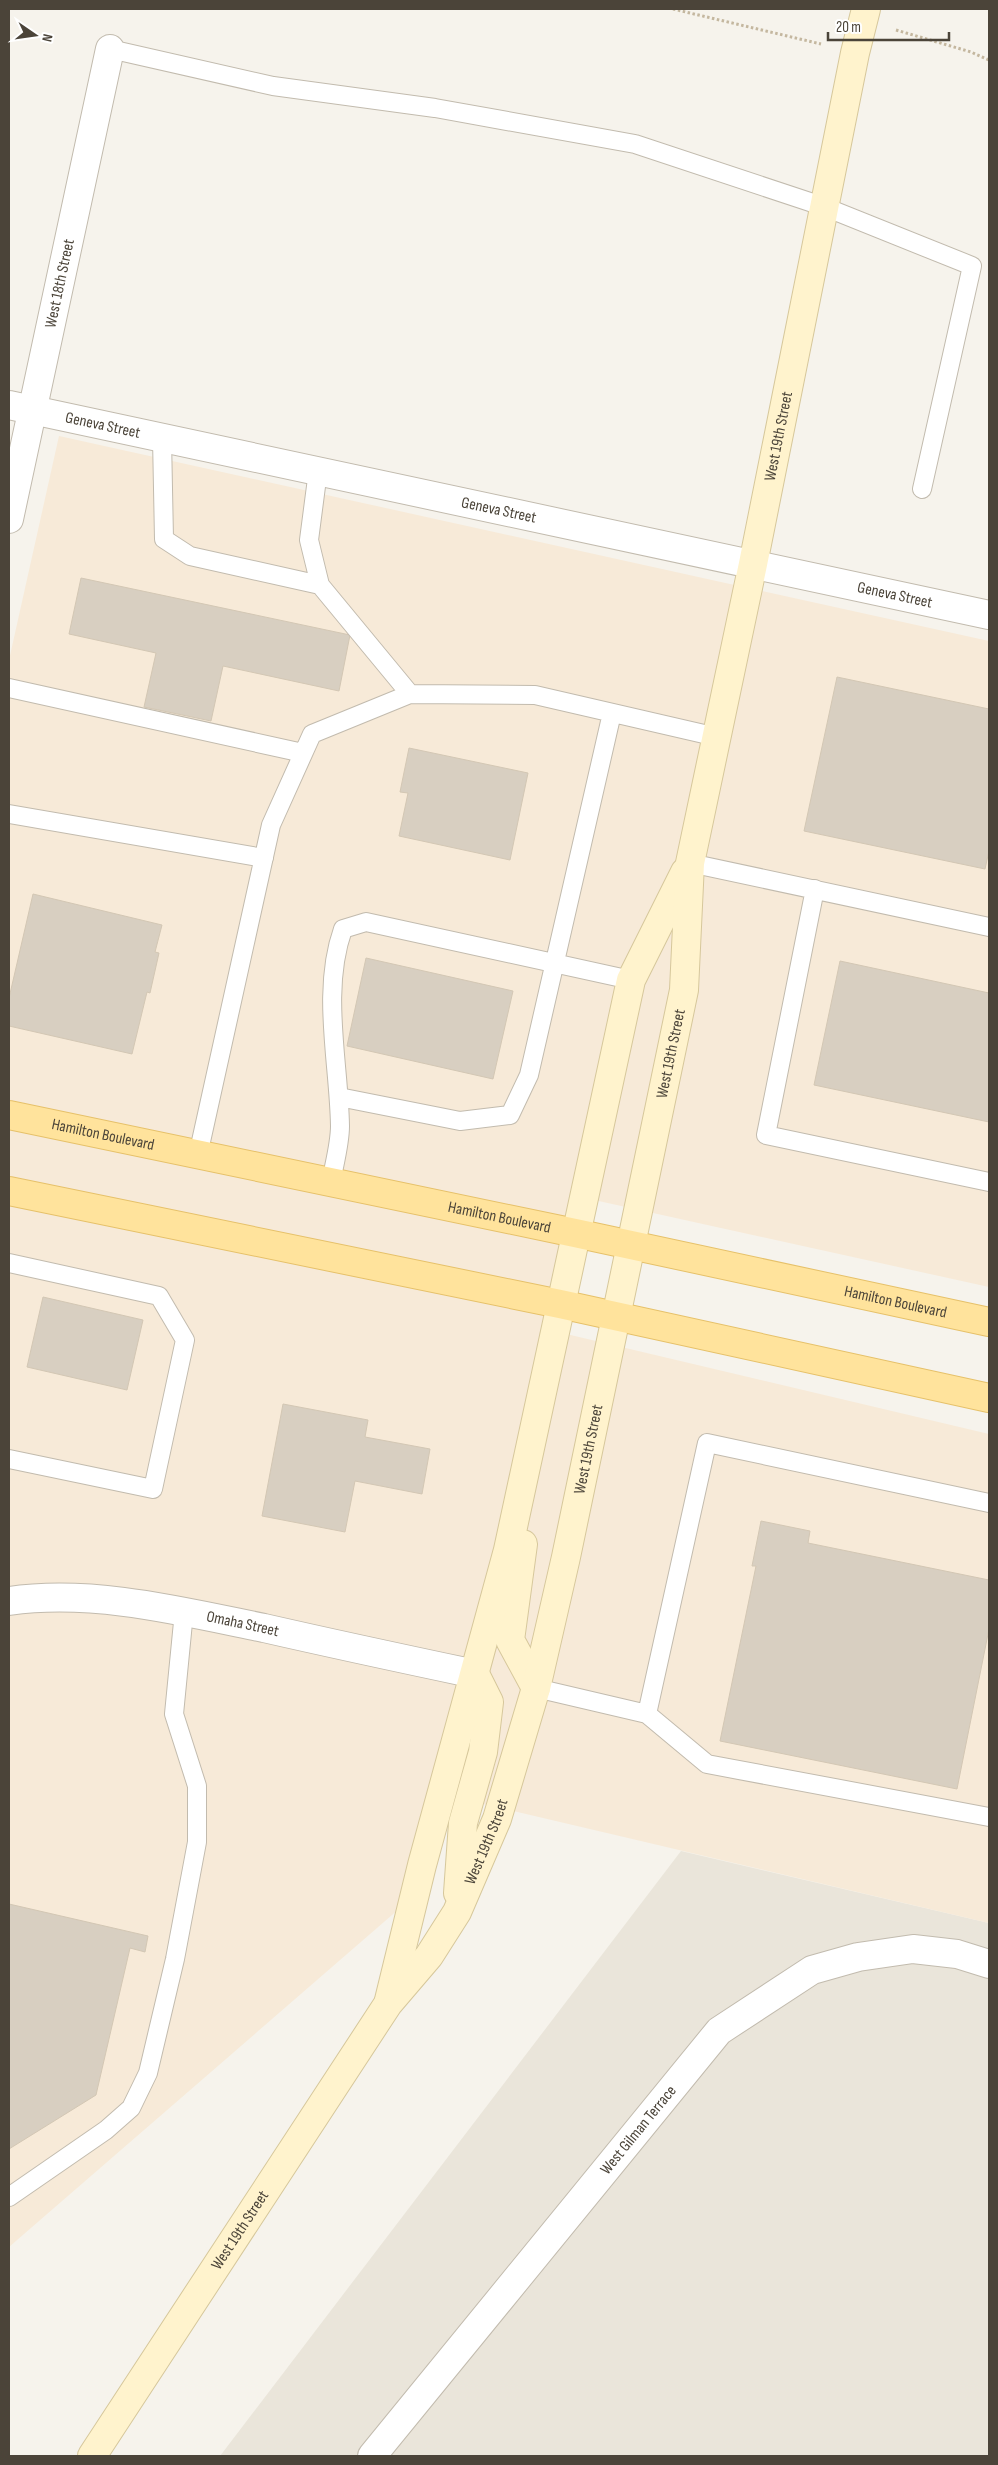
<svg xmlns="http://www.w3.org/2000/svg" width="998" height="2465" font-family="'Sofia Sans Condensed',sans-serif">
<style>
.residential{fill:#eae5da}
.commercial{fill:#f7ead8}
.building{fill:#d8cfc1;stroke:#d3c7b4}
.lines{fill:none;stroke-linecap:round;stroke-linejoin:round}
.service-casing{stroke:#c2bbae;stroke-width:20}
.minor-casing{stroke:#c2bbae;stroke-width:30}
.secondary-casing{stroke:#d6c79b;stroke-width:30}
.primary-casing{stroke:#e6c16a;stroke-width:30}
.path{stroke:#c4b79f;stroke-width:3;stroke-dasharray:2.5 2.5;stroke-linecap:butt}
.service{stroke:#fff;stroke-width:18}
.minor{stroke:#fff;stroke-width:28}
.secondary{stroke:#fff3cd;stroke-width:28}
.primary{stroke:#ffe39c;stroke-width:28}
.labels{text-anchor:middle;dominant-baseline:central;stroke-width:4;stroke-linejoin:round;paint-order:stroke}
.street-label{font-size:16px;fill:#4b4439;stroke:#fff}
</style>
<rect width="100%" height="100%" fill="#f6f3ec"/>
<path class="residential" d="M681,1851L989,1923V2456H220Z"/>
<path class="commercial" d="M59,436L989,641V1287L585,1198L541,1328L989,1434V1923L432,1792L407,1902L9,2247V660Z"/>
<path class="building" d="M81,578L350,635L339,691L223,666L211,721L144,707L156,653L69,634Z
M837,677L989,709V851L985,869L804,831Z
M409,748L528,773L510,860L399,836L408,793L400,792Z
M33,894L162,925L155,952L159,953L150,993L147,992L132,1054L9,1026V998Z
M366,958L513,991L493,1079L347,1046Z
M840,961L989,993V1122L814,1085Z
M43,1297L143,1320L127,1390L27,1367Z
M283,1404L368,1420L365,1437L430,1449L422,1494L355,1481L345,1532L262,1516Z
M761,1521L810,1531L808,1543L989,1580V1629L957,1789L720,1741L756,1566H752Z
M9,1904L148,1936L145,1952L130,1948L96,2095L9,2149Z"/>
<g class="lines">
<g class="service-casing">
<path id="service" d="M110,49L273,86L435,108L635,144L825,207L972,266L922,489
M162,438L164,539L190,556L320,585
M318,471L309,540L320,585L410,694
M9,688L303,753
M9,814L264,858
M690,863L989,927
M815,889L766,1135L989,1182
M339,1097L460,1121L510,1115L529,1075L612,713
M198,1155L271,825L312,734L410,694L535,695L717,737
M331,1182C334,1165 340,1144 340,1126C339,1062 321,991 343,929L366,922L631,980
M9,1263L159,1296L185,1340L153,1489L9,1459
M536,1688L647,1714L707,1764L989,1817
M647,1714L707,1443L989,1503
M9,2197L106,2130L131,2108L148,2073L175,1959L197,1842V1786L174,1714L184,1612"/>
</g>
<g class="minor-casing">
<g id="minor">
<path id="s1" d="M9,405L989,615"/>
<path id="s2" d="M9,519L110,49"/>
<path id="s3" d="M9,1601C93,1589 181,1611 264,1628C334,1644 404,1659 475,1674"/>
<path id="s4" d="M372,2456L719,2031L812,1970L858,1957L913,1949L957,1954L989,1964"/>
</g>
</g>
<g class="secondary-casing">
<g id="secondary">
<path d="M523,1544L510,1640L536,1688"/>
<path d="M458,1893L463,1823L483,1752L489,1702L475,1674"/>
<path d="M389,2000L422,1865L508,1550L631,980L685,872"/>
<path id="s5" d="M92,2456L388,2004L429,1956L457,1912L497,1819L536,1688L566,1557L684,990L690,863L753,564L855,53L866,9"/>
</g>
</g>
<g class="primary-casing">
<g id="primary">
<path id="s6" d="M9,1115L575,1233L989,1322"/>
<path d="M9,1191L560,1304L989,1398"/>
</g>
</g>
<path class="path" d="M673,9L821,44
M896,30L971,52L989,60"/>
<use href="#service" class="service"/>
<use href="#minor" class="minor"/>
<use href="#secondary" class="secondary"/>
<use href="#primary" class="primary"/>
</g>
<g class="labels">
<g class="street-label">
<text stroke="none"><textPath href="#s2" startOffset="241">West 18th Street</textPath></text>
<text stroke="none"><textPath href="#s1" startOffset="96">Geneva Street</textPath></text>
<text stroke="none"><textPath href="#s5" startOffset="2170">West 19th Street</textPath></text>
<text stroke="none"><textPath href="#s1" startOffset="501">Geneva Street</textPath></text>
<text stroke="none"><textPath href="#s1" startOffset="906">Geneva Street</textPath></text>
<text stroke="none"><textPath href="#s5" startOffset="1542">West 19th Street</textPath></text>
<text stroke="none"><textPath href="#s6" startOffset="96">Hamilton Boulevard</textPath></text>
<text stroke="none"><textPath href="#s6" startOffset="501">Hamilton Boulevard</textPath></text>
<text stroke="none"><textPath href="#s6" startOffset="906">Hamilton Boulevard</textPath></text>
<text stroke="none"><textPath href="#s5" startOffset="1138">West 19th Street</textPath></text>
<text stroke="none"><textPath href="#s3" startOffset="236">Omaha Street</textPath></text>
<text stroke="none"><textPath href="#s5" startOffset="732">West 19th Street</textPath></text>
<text stroke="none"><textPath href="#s4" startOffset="421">West Gilman Terrace</textPath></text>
<text stroke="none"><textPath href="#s5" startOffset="270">West 19th Street</textPath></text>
</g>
</g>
<rect width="998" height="2465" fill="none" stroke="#4b4439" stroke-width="20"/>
<g transform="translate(35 35) rotate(103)" stroke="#ffffff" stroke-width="4" paint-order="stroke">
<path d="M0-4L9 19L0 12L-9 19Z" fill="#4b4439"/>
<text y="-8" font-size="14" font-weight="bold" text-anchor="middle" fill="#4b4439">N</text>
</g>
<path d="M828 32v8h121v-8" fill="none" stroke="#4b4439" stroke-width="2.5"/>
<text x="836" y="32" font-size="15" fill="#4b4439" stroke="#ffffff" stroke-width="4" paint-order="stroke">20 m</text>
</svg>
